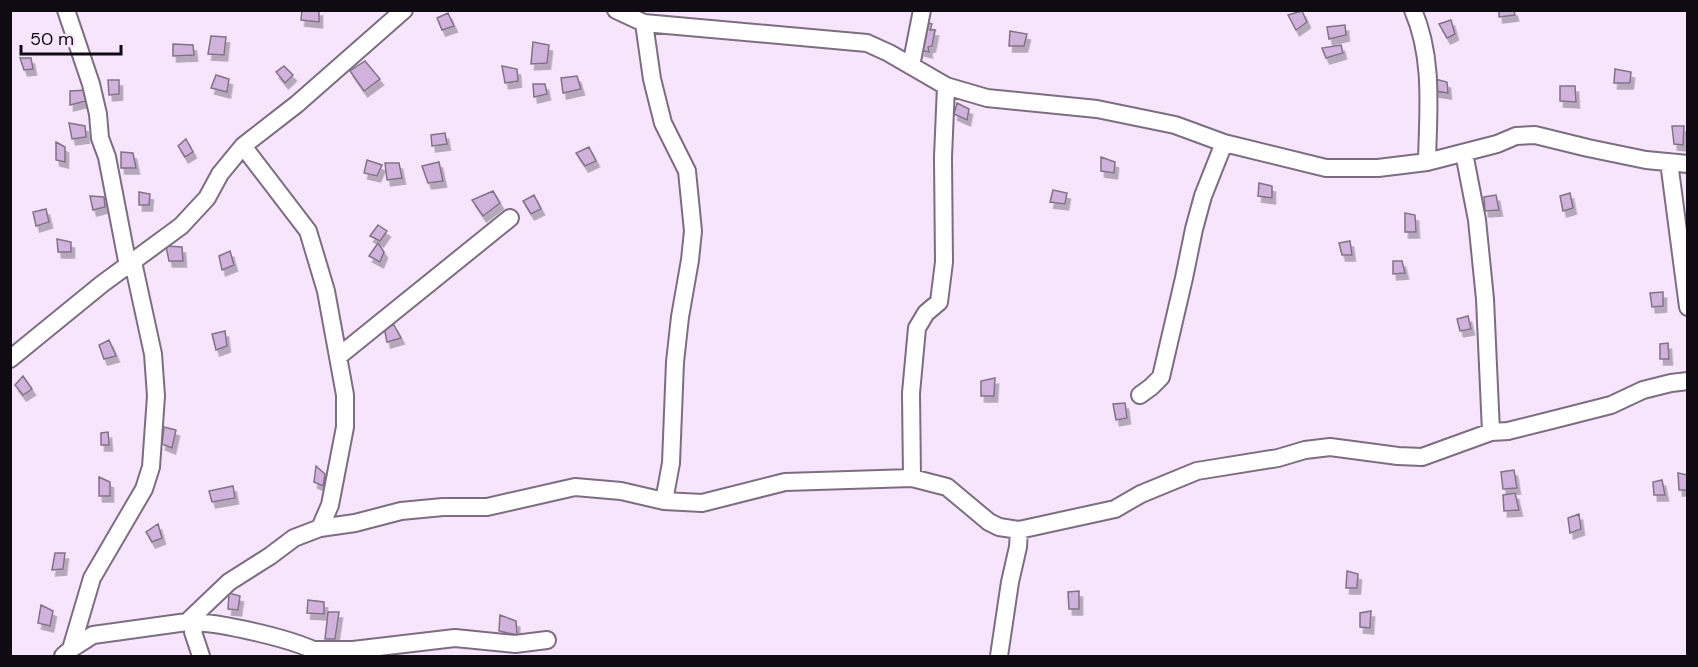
<svg xmlns="http://www.w3.org/2000/svg" width="1698" height="667" font-family="'DM Sans',sans-serif">
<style>
.building{fill:#d1b2dc;stroke:#827287;stroke-width:1.5;filter:url(#shadow)}
.lines{fill:none;stroke-linecap:round;stroke-linejoin:round}
.street-casing{stroke:#7c6d81;stroke-width:20}
.street{stroke:#fff;stroke-width:16}
</style>
<defs>
<filter id="shadow"><feDropShadow dx="3.5" dy="6" stdDeviation="0" flood-color="#0004"/></filter>
</defs>
<rect width="100%" height="100%" fill="#f7e5fd"/>
<path class="building" d="M302,10H319V22L301,20Z
M1499,10H1514L1515,15L1499,17Z
M1302,11L1307,22L1296,30L1288,15Z
M448,13L454,26L442,30L437,18Z
M1451,20L1455,34L1447,38L1439,24Z
M924,22L932,24L930,30H935L932,46L928,47L929,52L921,50Z
M1345,25L1346,35L1329,39L1327,27Z
M1010,31L1027,34L1024,46H1009Z
M211,36L226,37L224,55L208,54Z
M533,42L549,45L547,63L531,64Z
M173,44L193,45L194,55L173,56Z
M1341,45L1343,53L1326,58L1322,48Z
M20,58H31L33,69L24,70Z
M365,61L380,79L364,91L350,71Z
M284,66L293,75L285,83L276,72Z
M502,66L517,69L518,81L505,83Z
M1615,69L1631,72L1630,83H1614Z
M216,75L229,79L227,92L211,88Z
M577,76L581,89L563,93L561,78Z
M1435,79L1447,82L1448,93L1435,91Z
M108,80H119V94L109,95Z
M533,84H545L547,94L534,97Z
M1560,86H1575L1576,102L1560,101Z
M87,90L90,100L70,105V91Z
M957,103L969,109L967,120L954,114Z
M69,123L85,126L86,137L72,139Z
M1672,126H1684L1683,145L1674,144Z
M445,133L447,144L432,146L431,135Z
M186,139L193,152L185,157L178,146Z
M56,142L65,147V162L56,160Z
M589,147L596,161L585,166L576,153Z
M121,152L133,153L136,168H121Z
M1101,157L1115,162L1114,173L1101,171Z
M367,160L382,165L377,176L364,173Z
M439,162L443,181L428,183L422,166Z
M385,163H399L402,178L387,180Z
M1259,183L1272,186V198L1258,196Z
M1053,190L1067,193L1065,204L1050,202Z
M493,191L500,203L483,216L472,200Z
M139,192L150,194L149,205H139Z
M1570,193L1573,208L1563,211L1560,196Z
M534,195L541,209L531,214L523,201Z
M1496,195L1499,210L1485,211L1484,197Z
M90,196L104,197L105,207L93,210Z
M46,209L49,222L36,226L33,212Z
M1405,213L1415,215L1416,232H1405Z
M378,225L387,231L380,241L370,236Z
M57,239L71,242V252H58Z
M1350,241L1352,255H1342L1339,243Z
M378,243L384,252L380,262L369,256Z
M166,246L182,247L183,261H169Z
M230,251L234,265L222,270L219,256Z
M1393,261H1402L1405,273L1393,274Z
M1663,292V306L1652,307L1650,293Z
M1468,316L1471,329L1460,331L1457,319Z
M394,325L401,338L387,342L384,327Z
M225,331L227,346L216,350L212,334Z
M109,340L116,356L104,359L99,345Z
M1668,343L1669,359H1660V344Z
M23,376L32,389L23,395L15,385Z
M995,378L994,396H981V381Z
M1125,403L1127,418L1116,420L1113,404Z
M164,427L176,430L172,448L162,444Z
M108,432L109,445H101V433Z
M316,466L325,474L323,486L314,482Z
M1514,470L1517,488L1503,489L1501,472Z
M1678,473L1688,475V490H1679Z
M99,477L110,482V496H99Z
M1662,480L1665,495H1654L1653,482Z
M233,486L235,498L212,502L209,491Z
M1515,493L1519,510L1504,511L1503,495Z
M1579,514L1581,529L1570,533L1568,518Z
M158,524L162,538L152,542L146,532Z
M55,553H65L63,569L52,570Z
M1347,571L1358,574L1357,588H1346Z
M1079,591V609H1069L1068,592Z
M229,593L240,596L238,610L228,609Z
M308,600L324,602V614L307,613Z
M41,605L53,611L50,626L38,623Z
M1371,611L1370,628L1360,627V613Z
M328,612H339L335,639H325Z
M500,615L516,621L517,635L499,631Z"/>
<g class="lines">
<g class="street-casing">
<path id="street" d="M66,10L91,84L98,114L100,138L107,157L128,266
M616,10L644,23L867,43L889,53L946,86L987,98L1097,109L1175,125L1224,143L1326,168H1378L1427,162L1497,144L1516,136L1535,135L1588,148L1646,160L1688,164
M1413,10C1434,59 1428,111 1427,162
M644,23L652,79L663,123L687,171L693,231L690,260L680,317L675,362L671,463L664,501
M911,66L922,10
M243,146L308,231L326,291L345,395V427L330,505L320,528
M1464,153L1477,220L1485,299L1491,432
M1669,162L1688,307
M339,356L510,218
M10,359L102,284L181,226L207,198L220,174L243,146L297,104L404,10
M1140,395L1151,387L1161,377L1184,278L1194,229L1203,196L1224,143
M912,478L911,393L917,328L926,313L939,302L944,262L943,157L946,86
M197,621L193,632L201,656
M187,622C215,621 302,640 324,656
M71,649L92,578L144,489L151,467L156,396L153,354L133,262
M315,650H353L455,638L515,644L547,640
M63,656L71,649L93,635L187,622L229,582L270,556L294,538L320,528L355,523L401,511L443,507H487L575,487L621,491L664,501L702,503L785,482L912,478L947,487L989,522L999,527L1019,530L1115,509L1141,494L1197,471L1278,458L1305,450L1330,447L1398,456L1422,457L1491,432L1508,431L1552,420L1611,405L1643,390L1671,383L1688,381
M999,656L1010,582L1018,547L1019,530"/>
</g>
<use href="#street" class="street"/>
</g>
<rect width="1698" height="667" fill="none" stroke="#100a12" stroke-width="24"/>
<path d="M21 45v9h100v-9" fill="none" stroke="#100a12" stroke-width="3"/>
<text x="30" y="45" font-size="18" fill="#100a12" stroke="#f7e5fd" stroke-width="4.5" paint-order="stroke">50 m</text>
</svg>
